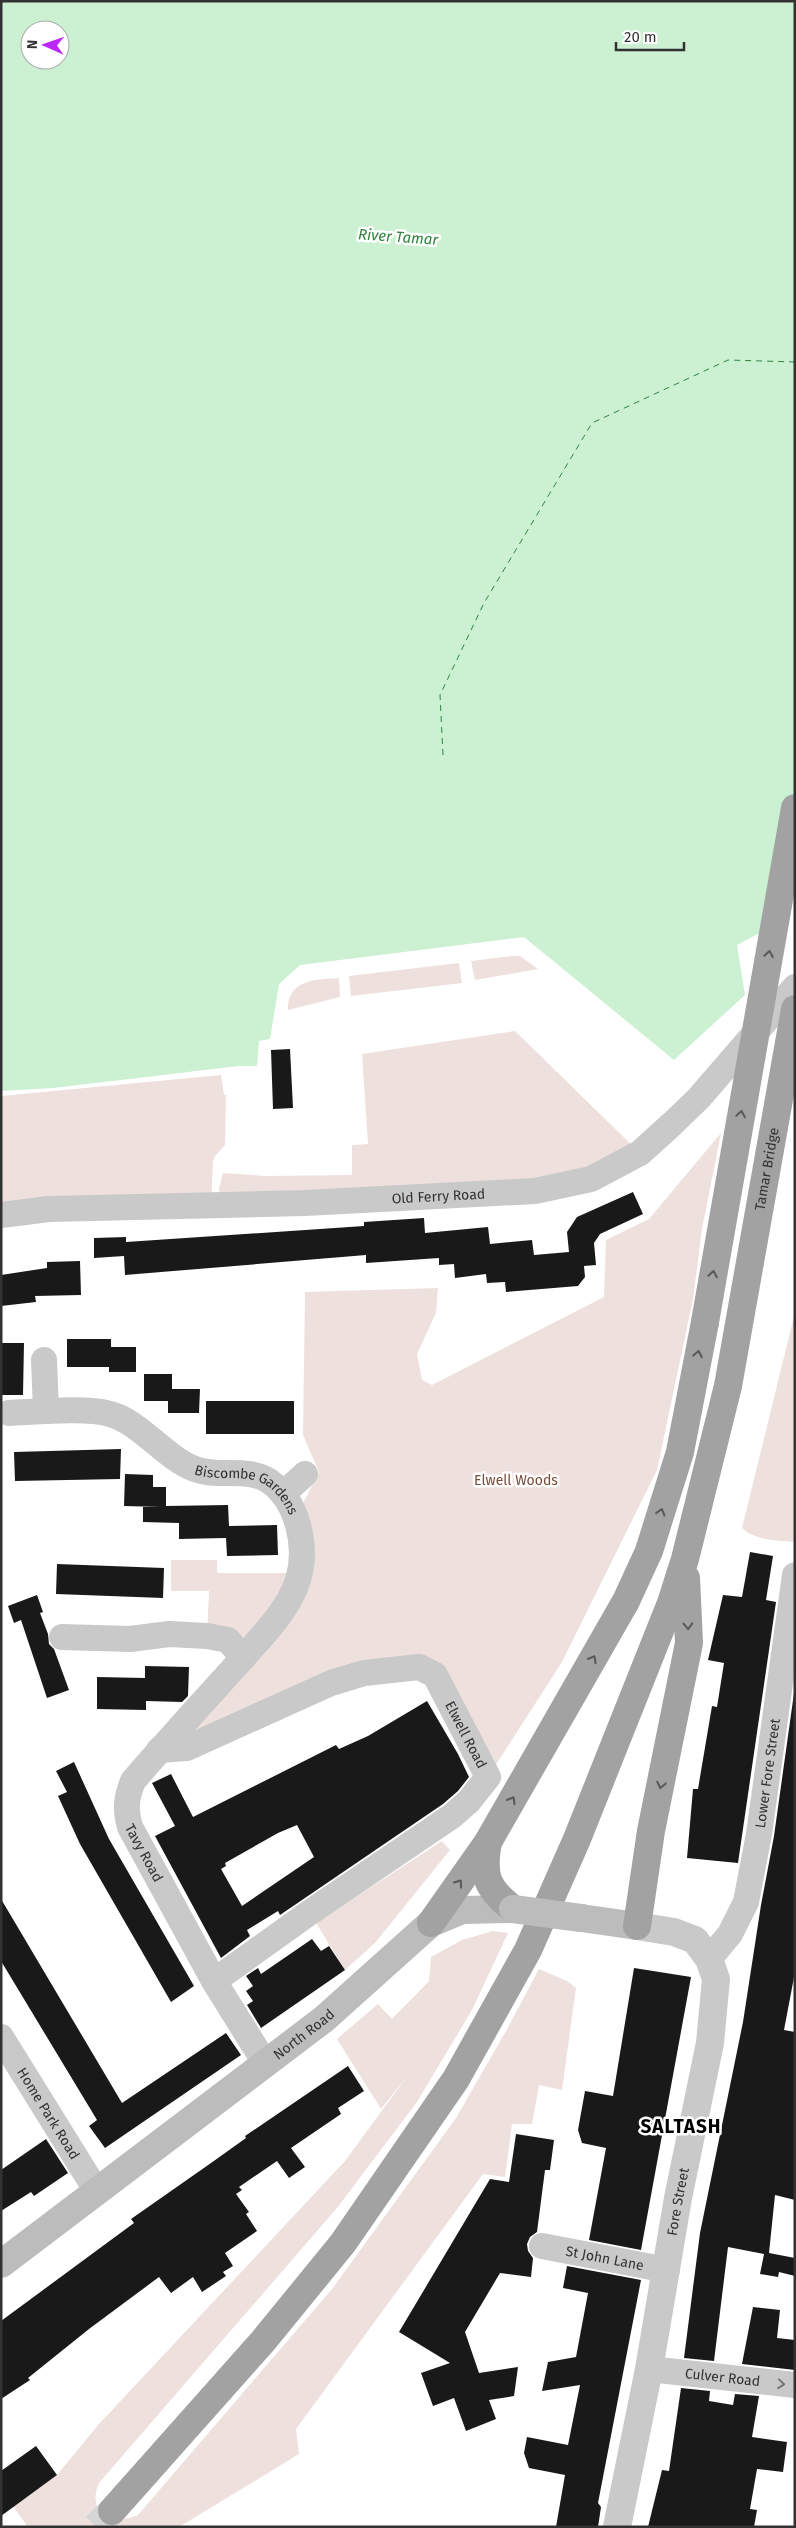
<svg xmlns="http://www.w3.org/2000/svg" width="796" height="2528" font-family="'Fira Sans',sans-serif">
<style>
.green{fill:#eee1dd}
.water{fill:#cbf1d2;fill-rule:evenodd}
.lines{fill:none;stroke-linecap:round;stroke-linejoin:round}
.ferry{stroke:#2f833d;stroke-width:1;stroke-dasharray:6 5;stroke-linecap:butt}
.building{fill:#191919;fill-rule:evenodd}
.trunk-tunnel{stroke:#d6d6d6;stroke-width:28;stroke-dasharray:28 14;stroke-linecap:butt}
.minor{stroke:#c9c9c9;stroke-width:26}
.tertiary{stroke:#c9c9c9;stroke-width:28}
.secondary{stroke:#bcbcbc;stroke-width:28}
.trunk{stroke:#a2a2a2;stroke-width:28}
.secondary-bridge{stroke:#bcbcbc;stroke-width:28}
.trunk-bridge{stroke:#a2a2a2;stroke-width:28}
.oneway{stroke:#595959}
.oneway2{stroke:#767676}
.labels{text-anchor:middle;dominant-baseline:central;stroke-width:5;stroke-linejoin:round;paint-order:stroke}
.street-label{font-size:14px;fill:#323232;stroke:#fff}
.park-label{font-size:14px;fill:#744c3a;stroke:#fff}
.water-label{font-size:15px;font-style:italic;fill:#2f833d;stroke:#fff}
.district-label{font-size:19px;font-weight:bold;letter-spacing:1px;fill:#000;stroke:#fff}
</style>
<rect width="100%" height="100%" fill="#fff"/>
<path class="green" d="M512,956H520L538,969L475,980L471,961Z
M459,963L462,983L351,996L349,976Z
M339,978L340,997L288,1010C287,980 316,979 339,978Z
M515,1031L640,1153L594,1178L220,1204L219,1188L223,1173L265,1176L352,1175V1145L368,1144L362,1054Z
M221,1075L224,1095H226L225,1145L215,1156L213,1161L211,1204L1,1215V1096Z
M721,1133L702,1229L693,1299L657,1470L562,1662L488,1777L435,1675L378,1671L187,1748L188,1721L242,1658L207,1636L209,1591H171V1560H217V1573H298L296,1517L319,1472L303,1435L305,1292L438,1288L436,1313L417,1354L422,1380L432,1385L604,1297L606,1240L649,1219Z
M795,1312V1542C776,1540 756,1541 742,1528Z
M442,1841L450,1850L375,1943L345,1970L316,1923Z
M493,1931L508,1933L472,2010L417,2102L337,2208L99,2483C86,2513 112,2526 138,2515L332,2289L456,2118L506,2031L539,1969L567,1981L576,1988L562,2090L539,2085L532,2124H512L505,2177L483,2174L296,2429L299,2454L179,2527H28L1,2490V2470L8,2466L29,2495L57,2475L99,2424L345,2161L408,2075L381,2109L337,2039L378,2004L392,2019L429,1981L431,1957L462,1940Z"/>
<path class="water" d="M1,1H795V889L768,929L737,945L745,995L674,1060L524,937L300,965L279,984L270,1039L259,1041L257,1066H239L53,1088L1,1091ZM30,30H60V60H30Z"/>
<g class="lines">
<path class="ferry" d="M443,755L440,695L484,603L592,423L728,360L795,362"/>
</g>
<path class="building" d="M290,1049L293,1108L273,1109L271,1050Z
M633,1192L643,1214L600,1234L594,1243L596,1265L584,1266L585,1277L578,1286L506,1292L505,1282L487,1283L486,1274L455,1278L454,1264L439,1265V1258L366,1263V1255L125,1275L124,1256L94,1258V1238L126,1237V1242L364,1226V1222L424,1218L425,1233L488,1227L490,1244L532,1240L534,1255L569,1252L567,1232L577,1217Z
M80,1261L81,1295L35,1296L36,1302L1,1306V1275L47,1268V1262Z
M67,1339H111V1347H136V1372H109V1367H67Z
M1,1343H24L23,1395H1Z
M144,1374H172V1389H200L199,1413H168V1401H144Z
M206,1401H294V1434H206Z
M121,1449L120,1479L15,1481L14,1452Z
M125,1474L153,1475V1487H166V1506L228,1505L229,1526L277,1525L278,1555L227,1556L226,1538L179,1539V1523L143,1522V1507H161L124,1506Z
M750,1552L773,1556L766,1600L776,1602L738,1863L687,1858L693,1789H698L712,1706L717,1707L724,1663L708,1660L723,1595L742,1597Z
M57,1564L164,1568L163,1598L56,1594Z
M37,1595L43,1612L40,1613L48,1634L49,1644L54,1649L69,1690L47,1698L21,1620L14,1623L8,1606Z
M145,1666L189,1667L188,1696L182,1702L146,1701V1710L97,1709V1677L145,1678Z
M795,1686V1972L784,2030L795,2032V2200L775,2195L769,2253L795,2258V2276L779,2272L778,2277L760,2274L764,2254L728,2247L714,2361L684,2358L700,2233L743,2022L761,1905L774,1836Z
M427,1701L458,1754L469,1777L458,1791L443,1804L280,1915L278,1911L247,1930L250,1936L221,1958L155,1836L175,1826L152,1783L171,1774L193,1817L336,1745L339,1749L368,1736ZM297,1825L314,1857L242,1906L221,1869L226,1866L225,1863L278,1833Z
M74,1762L109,1839L194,1986L171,2002L80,1844L58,1796L67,1792L56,1771Z
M1,1899L122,2103L226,2033L241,2055L105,2148L89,2126L97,2120L1,1961Z
M312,1939L321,1951L329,1946L345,1970L261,2028L247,2005L253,2001L246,1991L253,1986L246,1976L258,1968L261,1974Z
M634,1968L691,1977L641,2250L589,2240L606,2148L582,2143L578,2130L585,2091L613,2096Z
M348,2066L364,2091L338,2108L341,2114L291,2148L305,2167L289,2178L277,2161L239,2187L242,2190L236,2194L249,2212L246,2214L257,2231L225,2253L233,2266L223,2272L226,2276L202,2292L193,2277L171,2293L159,2277L89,2329L28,2378L30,2380L1,2399V2321L134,2223L131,2219L211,2163L246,2138L245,2136Z
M516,2134L554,2140L550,2170H545L537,2232L530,2237L527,2244L528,2251L533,2258L531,2277L500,2273L465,2332L479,2373L518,2367L514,2396L489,2400L496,2419L466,2431L454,2398L433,2406L421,2373L450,2363L399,2332L490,2179L509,2182Z
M46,2139L68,2173L34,2196L31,2192L1,2211V2170Z
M567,2266L641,2280L598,2503L601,2507L598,2527H556L565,2475L529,2468L524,2453L527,2437L568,2445L580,2385L542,2391L548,2362L576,2357L588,2293L563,2288Z
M753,2307L780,2310L777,2338L795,2340V2370L742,2364Z
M681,2388L710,2391L709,2401L733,2405L735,2394L759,2396L752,2437L787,2442L783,2472L757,2469L750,2509L757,2510L754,2527H648L662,2470L669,2471Z
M36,2446L57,2475L1,2516V2471Z"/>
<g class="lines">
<path class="trunk-tunnel" d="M96,2527L112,2511"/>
<g class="minor">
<path id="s1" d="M1,1215L49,1209L305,1203L535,1191L591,1179L640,1153L672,1124L698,1099L795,987"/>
<path d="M44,1360L46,1411"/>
<path id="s2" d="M9,1413C35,1412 86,1407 110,1414C139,1421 165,1458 195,1469C217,1478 248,1467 269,1481C298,1501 308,1547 298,1580C288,1611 262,1636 241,1660C205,1700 168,1740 133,1781C126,1798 125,1809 130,1827L214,1981L265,2063"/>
<path d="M283,1494L305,1474"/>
<path d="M62,1637L130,1639L169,1634L207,1636L228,1640L243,1658"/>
<path id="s3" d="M159,1750L187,1748L331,1683L364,1673L419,1667L435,1675L488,1777L469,1801L452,1816L309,1913L214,1981"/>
<path id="s4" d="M709,1959L730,1934L746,1902L759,1834L795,1575"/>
<path id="s5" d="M1,2037L96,2190"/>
<path id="s6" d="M542,2246L667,2270"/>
<path id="s7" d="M649,2369L795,2385"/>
</g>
<path class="tertiary" id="s8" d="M617,2527L649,2369L678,2198L710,2043L716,1979L709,1959L695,1940L674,1932L637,1926"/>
<g class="secondary">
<path d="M581,1918L637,1926"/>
<path id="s9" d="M1,2264L324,2019L431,1923L462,1910L513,1909"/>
</g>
<g class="trunk">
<path d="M488,1842C482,1875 486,1888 513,1909"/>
<path d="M431,1923L488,1842L626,1601L649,1551L680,1452L705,1322"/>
<path d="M637,1926L651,1831L689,1643L686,1578"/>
<path id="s10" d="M112,2511L264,2340L343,2243L456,2079L528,1950L577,1839L671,1603L685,1559L728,1386L795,1009"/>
</g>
<path class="secondary-bridge" d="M513,1909L581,1918"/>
<path class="trunk-bridge" d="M705,1322L795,808"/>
</g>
<defs><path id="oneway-chevron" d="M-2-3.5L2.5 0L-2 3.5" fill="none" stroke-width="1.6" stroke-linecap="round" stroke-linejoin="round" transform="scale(1.25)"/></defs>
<g class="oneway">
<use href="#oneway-chevron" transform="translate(769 954) rotate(-80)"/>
<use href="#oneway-chevron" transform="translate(741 1114) rotate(-80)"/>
<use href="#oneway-chevron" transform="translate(713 1274) rotate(-80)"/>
<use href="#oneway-chevron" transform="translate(698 1354) rotate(-79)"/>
<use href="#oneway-chevron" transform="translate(661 1512) rotate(-73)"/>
<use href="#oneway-chevron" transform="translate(688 1626) rotate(88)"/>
<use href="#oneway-chevron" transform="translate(593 1659) rotate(-60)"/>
<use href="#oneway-chevron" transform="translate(661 1785) rotate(101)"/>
<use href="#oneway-chevron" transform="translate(512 1800) rotate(-60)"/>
<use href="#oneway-chevron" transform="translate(459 1883) rotate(-54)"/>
</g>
<use class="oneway2" href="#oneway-chevron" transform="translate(781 2384) rotate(6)"/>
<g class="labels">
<g class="street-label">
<text stroke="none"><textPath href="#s10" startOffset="1521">Tamar Bridge</textPath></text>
<text stroke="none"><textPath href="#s1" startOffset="438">Old Ferry Road</textPath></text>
<text stroke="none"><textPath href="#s2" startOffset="262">Biscombe Gardens</textPath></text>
<text stroke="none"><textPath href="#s3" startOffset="361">Elwell Road</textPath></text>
<text stroke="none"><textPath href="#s4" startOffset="199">Lower Fore Street</textPath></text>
<text stroke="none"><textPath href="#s2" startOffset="726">Tavy Road</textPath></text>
<text stroke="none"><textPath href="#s9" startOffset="380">North Road</textPath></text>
<text stroke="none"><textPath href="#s5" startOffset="90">Home Park Road</textPath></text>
<text stroke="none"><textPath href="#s8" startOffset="331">Fore Street</textPath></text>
<text stroke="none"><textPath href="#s6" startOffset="64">St John Lane</textPath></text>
<text stroke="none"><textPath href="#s7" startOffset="74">Culver Road</textPath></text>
</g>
<g class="park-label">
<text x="516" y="1480">Elwell Woods</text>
</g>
<g class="water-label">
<text transform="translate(398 237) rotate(4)">River Tamar</text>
</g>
<g class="district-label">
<text x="681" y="2126">SALTASH</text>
</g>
</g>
<rect width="796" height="2528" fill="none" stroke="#323232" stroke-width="5"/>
<g transform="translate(45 45) rotate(272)"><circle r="24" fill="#ffffff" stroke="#adadad"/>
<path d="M0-4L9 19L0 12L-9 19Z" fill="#ba27f7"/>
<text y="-8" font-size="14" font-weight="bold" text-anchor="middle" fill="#323232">N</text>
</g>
<path d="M616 42v8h68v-8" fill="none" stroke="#323232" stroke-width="2.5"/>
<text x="624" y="42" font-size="15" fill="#323232" stroke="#ffffff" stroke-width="4" paint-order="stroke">20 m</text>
</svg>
